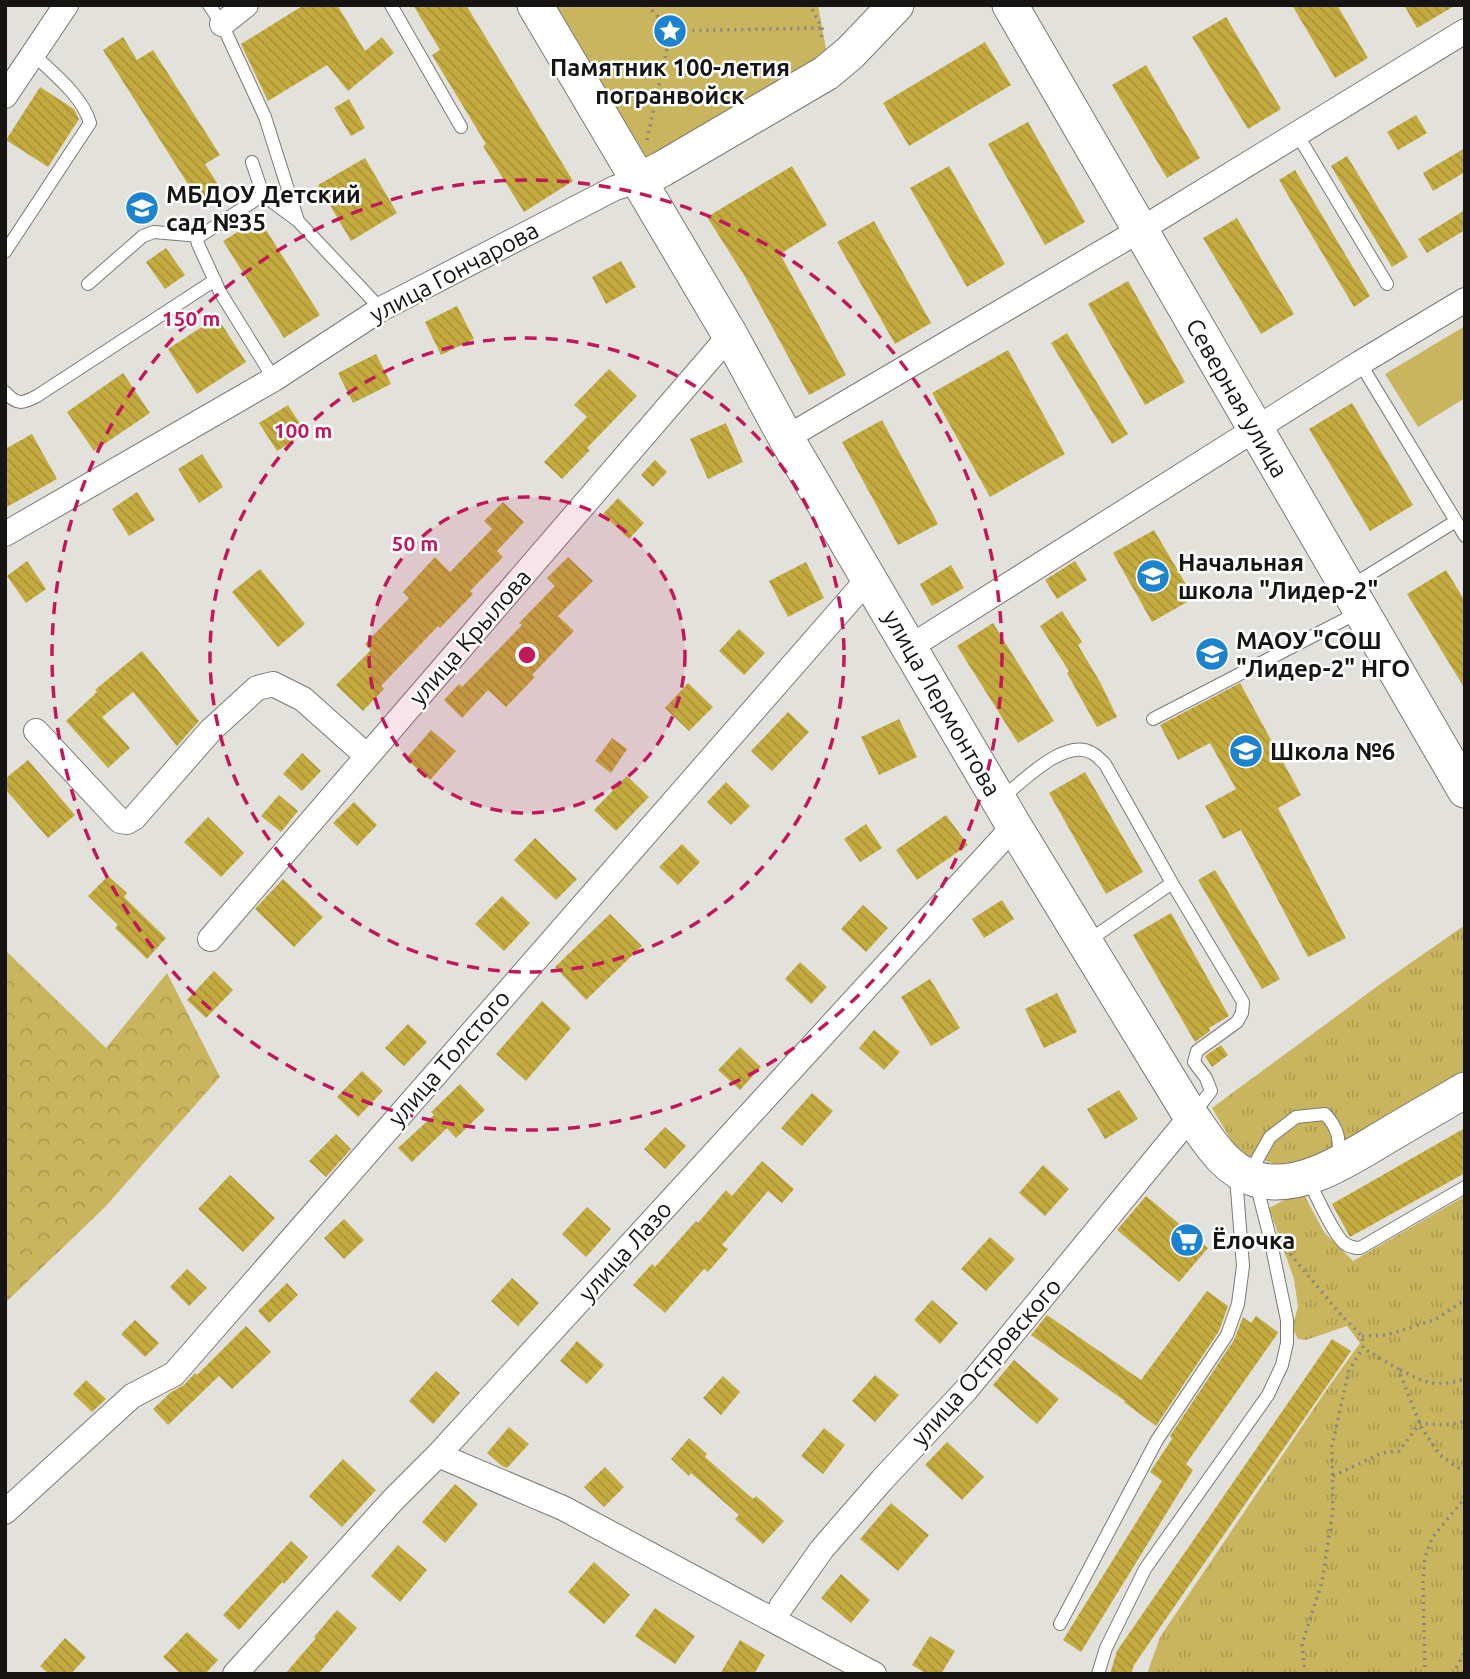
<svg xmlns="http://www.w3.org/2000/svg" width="1470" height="1679" font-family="Ubuntu,sans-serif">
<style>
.grass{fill:url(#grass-tufts)}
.forest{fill:url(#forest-crowns)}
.green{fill:#c9b55d}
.building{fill:url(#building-back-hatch)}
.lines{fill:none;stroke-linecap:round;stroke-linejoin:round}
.lane-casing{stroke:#7a7974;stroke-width:14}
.street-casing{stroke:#7a7974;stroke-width:26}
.secondary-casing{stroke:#7a7974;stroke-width:37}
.path{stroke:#878682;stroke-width:3.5;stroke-dasharray:2 5;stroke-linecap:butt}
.lane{stroke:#fff;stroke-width:12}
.street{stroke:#fff;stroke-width:24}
.secondary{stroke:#fff;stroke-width:35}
.ring{fill:none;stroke:#c2185b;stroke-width:3.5;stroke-dasharray:12 9}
.labels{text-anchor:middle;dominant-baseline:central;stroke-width:5;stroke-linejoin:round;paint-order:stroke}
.poi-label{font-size:24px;font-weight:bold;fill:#161513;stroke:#fff;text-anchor:start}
.street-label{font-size:24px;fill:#161513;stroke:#fff}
.centre{fill:#c2185b;stroke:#fff;stroke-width:3.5}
.ring-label{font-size:21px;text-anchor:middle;font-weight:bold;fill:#c2185b;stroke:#fff;stroke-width:5;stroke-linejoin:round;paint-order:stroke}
</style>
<defs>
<pattern id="grass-tufts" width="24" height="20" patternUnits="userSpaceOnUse" patternTransform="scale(1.75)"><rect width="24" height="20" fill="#c9b55d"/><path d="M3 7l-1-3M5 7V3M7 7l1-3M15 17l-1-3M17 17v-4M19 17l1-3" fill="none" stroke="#ac9b50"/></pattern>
<pattern id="forest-crowns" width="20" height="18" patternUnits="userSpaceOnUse" patternTransform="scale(1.75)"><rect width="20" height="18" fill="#c9b55d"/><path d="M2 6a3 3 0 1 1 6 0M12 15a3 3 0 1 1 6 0" fill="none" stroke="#ac9b50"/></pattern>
<pattern id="building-back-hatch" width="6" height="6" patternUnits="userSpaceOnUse" patternTransform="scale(1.75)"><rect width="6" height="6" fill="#c4ab3f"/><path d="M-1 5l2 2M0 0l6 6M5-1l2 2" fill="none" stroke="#a89236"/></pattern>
</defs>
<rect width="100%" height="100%" fill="#e3e1db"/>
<path class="grass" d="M1465,925V1070L1389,1117L1339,1145L1286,1167L1239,1153L1212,1108L1379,985Z
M1302,1191L1324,1232L1353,1261L1465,1196V1674H1147L1160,1637L1327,1389L1360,1343L1347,1326L1306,1340L1298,1339L1292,1328L1298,1307L1294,1279L1269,1208Z"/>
<path class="forest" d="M5,950L106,1048L167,973L220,1077L105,1207L5,1303Z"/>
<path class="green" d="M555,5H818L828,60L647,159Z
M1465,326V398L1418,427L1385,374Z"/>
<path class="building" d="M304,5H337L365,51L382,37L394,53L348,91L327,65L268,101L241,44Z
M413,5H466L573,181L524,212L483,146L486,144L432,55L440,50Z
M1292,5H1337L1368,58L1335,78Z
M1404,5H1456L1417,28Z
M1226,17L1281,109L1248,129L1192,37Z
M123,37L137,60L153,50L220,155L205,164L221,189L200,203L103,50Z
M985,42L1011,85L909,146L883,103Z
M1146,65L1200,158L1167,178L1112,85Z
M40,87L74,109L79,119L48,167L6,140Z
M349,99L365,128L351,136L334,108Z
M1416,115L1427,133L1398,150L1387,132Z
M1028,122L1085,222L1045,245L988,144Z
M1465,148V172L1433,191L1423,173Z
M1347,156L1408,257L1392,267L1331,166Z
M365,158L397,213L351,241L318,185Z
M792,166L827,225L780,254L846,375L809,395L744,275L707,217Z
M949,166L1005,264L967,287L910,188Z
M1295,170L1370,296L1354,307L1279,180Z
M1465,210V230L1427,253L1418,239Z
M1237,218L1294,314L1261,334L1203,238Z
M259,219L320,315L284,338L223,241Z
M874,221L931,323L895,344L837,242Z
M166,248L185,275L165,289L146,262Z
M621,261L636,287L606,304L592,277Z
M1128,281L1185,382L1145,405L1088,304Z
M457,306L474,339L441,355L425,322Z
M217,317L246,362L197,394L168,349Z
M1067,333L1128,434L1112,444L1051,343Z
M1008,350L1065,454L990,497L932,393Z
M376,354L391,384L353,403L338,373Z
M609,369L637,396L587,448L590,450L562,479L544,462L587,417L574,405Z
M123,373L150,413L94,451L67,412Z
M1352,403L1413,505L1370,531L1309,429Z
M288,405L306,433L277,451L259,423Z
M882,420L938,524L898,545L842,442Z
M726,423L743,462L708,479L690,439Z
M32,434L57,479L5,508V449Z
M202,454L223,487L199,503L178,469Z
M655,460L667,472L653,487L641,475Z
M137,492L155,520L129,536L112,509Z
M618,498L644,523L629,539L603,514Z
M503,502L524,522L497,551L503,557L470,591L473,594L440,628L438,626L381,686L384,689L363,711L336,685L371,650L365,644L409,598L403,592L435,557L450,572L492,529L484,521Z
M1154,530L1194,598L1152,622L1113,553Z
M568,557L593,581L558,616L574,631L532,675L535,677L506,707L488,690L462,718L444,700L459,684L462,687L522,625L519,623L555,586L547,578Z
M27,561L46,589L26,603L7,576Z
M1075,561L1087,580L1057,599L1045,580Z
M806,562L824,598L788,617L769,581Z
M951,565L964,588L932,606L920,584Z
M260,569L305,624L278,647L232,592Z
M1446,570L1465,601V689L1407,594Z
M1062,611L1082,642L1078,645L1100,682L1117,717L1097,727L1067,673L1069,671L1040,626Z
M993,623L1054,721L1018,743L957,646Z
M739,629L765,653L744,675L719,651Z
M142,651L199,721L177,746L133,692L102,717L130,748L108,768L66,721L97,692L95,690Z
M688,683L713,707L689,731L665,708Z
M1240,683L1301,795L1278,808L1346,938L1308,957L1241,830L1223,839L1205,806L1236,789L1210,743L1178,760L1160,725Z
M788,712L809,732L772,771L751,751Z
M899,719L917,757L879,775L861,737Z
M431,730L456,751L430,780L406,759Z
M612,738L627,749L611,773L595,761Z
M302,753L321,771L302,791L283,774Z
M28,760L75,815L48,838L5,789V779Z
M1085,772L1143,872L1106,894L1049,793Z
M627,776L649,797L616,831L594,810Z
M726,782L750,806L731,825L707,802Z
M279,795L298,811L281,832L261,816Z
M354,802L377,825L357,846L333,823Z
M946,815L968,845L917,880L896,850Z
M208,817L244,853L221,877L184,842Z
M866,824L882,848L860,862L844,839Z
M535,838L577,879L556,900L514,860Z
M682,844L700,862L678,885L659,867Z
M1215,870L1280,979L1262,989L1198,880Z
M108,876L127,893L124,897L166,938L147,959L115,928L118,925L88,896Z
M283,879L323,917L294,947L255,909Z
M502,896L530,923L504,951L475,924Z
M1002,900L1014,919L984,938L972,919Z
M863,905L888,928L866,952L841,929Z
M1171,913L1229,1016L1209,1028L1210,1031L1195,1042L1133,935Z
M610,914L642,946L586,1000L555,967Z
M800,962L827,987L811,1004L785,979Z
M214,971L233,990L206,1018L187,1000Z
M930,979L960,1028L931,1046L901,997Z
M1057,993L1077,1032L1044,1048L1025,1009Z
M542,1001L571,1028L526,1081L496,1054Z
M408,1024L427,1042L404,1066L385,1048Z
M874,1030L900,1052L884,1070L859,1048Z
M1221,1045L1228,1055L1212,1067L1205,1056Z
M740,1047L761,1067L740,1090L718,1070Z
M362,1071L383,1091L358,1117L337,1097Z
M460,1084L485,1110L456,1138L447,1128L412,1162L398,1148L434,1115L431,1112Z
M1119,1090L1138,1119L1105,1139L1087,1109Z
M812,1093L833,1111L802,1146L781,1128Z
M665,1127L686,1146L665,1169L644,1149Z
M1465,1128V1173L1350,1237L1332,1204Z
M336,1134L351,1149L326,1177L309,1161Z
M762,1161L794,1189L782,1203L768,1191L722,1245L728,1249L708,1272L704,1269L665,1313L633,1285L652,1264L655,1267L696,1221L698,1223L726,1190L732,1196Z
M1043,1165L1069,1189L1045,1216L1019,1193Z
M230,1175L275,1218L243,1252L198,1209Z
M1146,1196L1208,1248L1179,1282L1117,1230Z
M587,1207L611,1229L586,1257L562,1234Z
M344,1219L364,1240L344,1259L324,1238Z
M990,1237L1015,1259L986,1291L961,1269Z
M187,1269L207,1288L189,1306L170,1287Z
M512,1278L539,1303L518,1326L491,1301Z
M287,1283L298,1295L269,1323L258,1311Z
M1207,1291L1228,1306L1219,1331L1156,1426L1124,1402L1125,1401L1031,1335L1047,1315L1141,1380Z
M932,1300L958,1323L940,1344L914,1320Z
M1256,1316L1278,1332V1333L1186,1464L1193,1470L1081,1652L1063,1640L1162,1481L1150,1472L1172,1439L1170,1436L1234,1340L1243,1317L1251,1323Z
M135,1320L159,1343L145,1357L121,1334Z
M246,1326L271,1352L232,1389L219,1376L168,1425L153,1409L170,1393L185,1384L195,1373L197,1375Z
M1332,1339L1351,1351L1134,1665L1131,1674H1110L1117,1651Z
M577,1341L604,1365L587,1384L560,1361Z
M1014,1360L1059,1399L1037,1424L993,1385Z
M436,1371L460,1393L433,1424L409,1401Z
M875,1375L899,1395L875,1422L852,1401Z
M723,1376L740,1392L721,1415L703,1398Z
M86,1380L106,1399L92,1412L73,1394Z
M509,1427L529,1444L507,1468L502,1466L487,1453Z
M824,1428L845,1445L823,1474L801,1456Z
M689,1438L707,1454L705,1457L753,1499L756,1496L784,1521L763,1544L735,1519L739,1515L691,1473L689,1476L671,1459Z
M947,1442L984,1477L962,1500L925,1465Z
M343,1459L376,1490L342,1527L309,1496Z
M605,1467L624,1487L604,1507L584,1487Z
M455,1484L478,1504L445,1543L422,1522Z
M891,1503L929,1535L898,1571L860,1539Z
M291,1541L308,1557L284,1584L282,1582L239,1630L223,1615Z
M398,1545L427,1570L400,1602L371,1576Z
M594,1562L630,1595L604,1624L568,1592Z
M841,1574L870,1600L851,1623L821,1598Z
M655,1608L695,1636L675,1664L635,1636Z
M337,1610L357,1628L318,1674H285L316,1638L314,1637Z
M187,1632L218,1660L205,1674H181L163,1657Z
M930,1636L955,1651L941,1674H927L912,1665Z
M65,1638L86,1657L71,1674H49L40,1666Z
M740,1640L765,1655L754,1674H720Z"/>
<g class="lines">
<g class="lane-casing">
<path id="lane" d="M209,5L222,24L265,117L298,221
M391,5L461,127
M1297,134L1387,284
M252,162L263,195L298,221L381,309
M263,195L200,236L197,240L198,244L220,292L274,379
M5,252L90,123C83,97 53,73 34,55
M88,284L143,236L154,232L200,236
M1360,363L1465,536
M5,392C17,405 22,404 37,396L215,280
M1351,586L1456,521
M1153,719L1361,611
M1002,798C1022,782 1065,737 1092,753C1097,755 1101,761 1105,764L1172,883L1243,1002L1242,1013L1237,1022L1197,1051L1194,1062L1206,1078L1211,1091L1194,1113
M1088,941L1172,883
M1307,1178C1315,1192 1333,1234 1344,1243C1349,1247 1354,1248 1360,1248L1465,1187
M1060,1624L1157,1440L1227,1335L1238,1304L1243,1266L1236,1177
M1098,1674L1106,1648L1145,1569L1268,1395L1282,1365L1287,1343V1320L1270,1238L1255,1179L1257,1160L1270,1137L1296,1117L1325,1114C1340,1130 1339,1140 1339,1161"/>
</g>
<g class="street-casing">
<path id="street" d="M222,24L246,5
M5,96L66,5
M786,438L1140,230L1465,31
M5,534L274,379L381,309L615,188L638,181
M910,647L1360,363L1465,300
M36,731L120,821L127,822L134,818L211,730L257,688L273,684L303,699L367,756
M210,939L730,335
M438,1455L563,1508L874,1674
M5,1512L132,1396L174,1374L869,578
M781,1607L822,1549L882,1480L966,1390L1191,1116
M235,1674L393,1500L438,1455L1014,826"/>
</g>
<g class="secondary-casing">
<path id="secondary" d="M535,5L730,335L786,438L1014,826L1191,1116C1208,1140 1225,1170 1255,1179C1301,1193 1352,1156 1390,1134C1415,1119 1440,1105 1465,1090
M1010,5L1465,790
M638,181L662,169L826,73L850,53L896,5"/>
</g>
<path class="path" d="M647,5L671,31
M807,5L811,7L822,28L821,41
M647,140L671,31L822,28
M1290,1254L1342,1316L1362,1336L1363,1348L1398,1369L1422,1429L1440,1455L1465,1473
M1362,1336L1387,1335L1436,1319L1465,1300
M1400,1370C1427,1383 1434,1388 1465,1379
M1333,1476L1382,1453L1399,1451L1420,1423C1435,1425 1450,1426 1465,1421
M1305,1674L1302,1644L1322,1582L1333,1509L1332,1446L1349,1370L1363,1348
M1425,1674L1423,1582L1425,1557L1432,1538L1465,1498
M1453,1674L1465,1651"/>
<use href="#lane" class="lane"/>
<use href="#street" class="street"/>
<use href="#secondary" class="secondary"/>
</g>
<circle cx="527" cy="655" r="158" fill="#c2185b" fill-opacity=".12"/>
<g class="ring">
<circle cx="527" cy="655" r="158"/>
<circle cx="527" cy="655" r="317"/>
<circle cx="527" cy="655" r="475"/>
</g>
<defs>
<g id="sight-disc" transform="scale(1.75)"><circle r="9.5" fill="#1c84cf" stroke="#fff"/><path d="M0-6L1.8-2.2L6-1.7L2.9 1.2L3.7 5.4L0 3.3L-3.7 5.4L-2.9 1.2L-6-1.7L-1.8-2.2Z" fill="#fff"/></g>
<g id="school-disc" transform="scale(1.75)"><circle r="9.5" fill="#1c84cf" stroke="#fff"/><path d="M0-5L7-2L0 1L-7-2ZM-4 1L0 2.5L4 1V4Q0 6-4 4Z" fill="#fff"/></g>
<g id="supermarket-disc" transform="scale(1.75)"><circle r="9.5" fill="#1c84cf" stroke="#fff"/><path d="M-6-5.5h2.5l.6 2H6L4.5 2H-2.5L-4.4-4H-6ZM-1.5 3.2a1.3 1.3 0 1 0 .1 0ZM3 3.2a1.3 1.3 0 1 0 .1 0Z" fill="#fff"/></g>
</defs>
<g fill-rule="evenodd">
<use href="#sight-disc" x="670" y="31"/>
<use href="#school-disc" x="142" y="208"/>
<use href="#school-disc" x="1153" y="576"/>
<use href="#school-disc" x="1212" y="654"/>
<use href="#school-disc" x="1246" y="751"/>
<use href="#supermarket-disc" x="1187" y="1240"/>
</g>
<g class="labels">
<g class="poi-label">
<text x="670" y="67" text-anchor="middle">Памятник 100-летия<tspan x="670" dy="28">погранвойск</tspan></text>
<text x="166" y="194">МБДОУ Детский<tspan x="166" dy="28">сад №35</tspan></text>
<text x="1178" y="562">Начальная<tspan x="1178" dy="28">школа "Лидер-2"</tspan></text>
<text x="1236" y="640">МАОУ "СОШ<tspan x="1236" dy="28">"Лидер-2" НГО</tspan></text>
<text x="1270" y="751">Школа №6</text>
<text x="1212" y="1240">Ёлочка</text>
</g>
<g class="street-label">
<text transform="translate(454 272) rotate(-28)">улица Гончарова</text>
<text transform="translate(1237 398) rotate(60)">Северная улица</text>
<text transform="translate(470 637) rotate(-49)">улица Крылова</text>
<text transform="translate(942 703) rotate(60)">улица Лермонтова</text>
<text transform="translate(449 1058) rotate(-49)">улица Толстого</text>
<text transform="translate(625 1251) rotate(-48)">улица Лазо</text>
<text transform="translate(986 1362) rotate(-49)">улица Островского</text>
</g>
</g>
<circle cx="527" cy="655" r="10" class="centre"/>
<g class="ring-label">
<text x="191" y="326">150 m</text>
<text x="303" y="438">100 m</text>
<text x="415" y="551">50 m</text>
</g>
<rect width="1470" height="1679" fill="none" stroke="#161513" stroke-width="14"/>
</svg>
